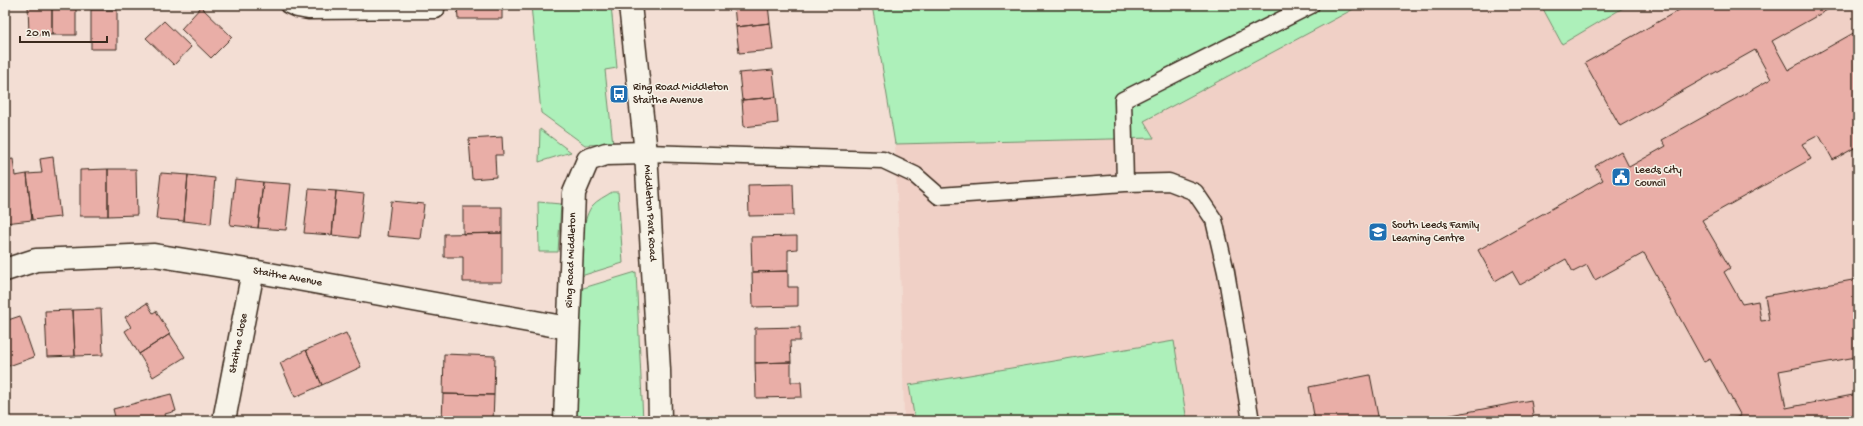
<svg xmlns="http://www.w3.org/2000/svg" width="1863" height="426" font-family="'Gochi Hand',sans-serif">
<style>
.built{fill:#f0d0c6}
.green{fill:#adf0ba;stroke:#748d6c}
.building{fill:#e9aea7;stroke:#3b2a1e}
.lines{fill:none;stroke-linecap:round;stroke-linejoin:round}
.service-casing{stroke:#3b2a1e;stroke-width:19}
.minor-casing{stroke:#3b2a1e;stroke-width:25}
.tertiary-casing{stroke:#3b2a1e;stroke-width:25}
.service{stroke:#f7f3e8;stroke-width:16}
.minor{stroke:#f7f3e8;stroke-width:22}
.tertiary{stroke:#f7f3e8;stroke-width:22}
.labels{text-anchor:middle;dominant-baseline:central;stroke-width:3;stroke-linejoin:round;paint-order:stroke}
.poi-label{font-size:11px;fill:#3b2a1e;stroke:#f7f3e8;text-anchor:start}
.street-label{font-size:11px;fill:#3b2a1e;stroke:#f7f3e8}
</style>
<rect width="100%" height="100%" fill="#f3ded4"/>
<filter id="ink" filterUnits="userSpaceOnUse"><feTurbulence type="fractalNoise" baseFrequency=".025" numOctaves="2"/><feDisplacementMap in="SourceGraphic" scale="8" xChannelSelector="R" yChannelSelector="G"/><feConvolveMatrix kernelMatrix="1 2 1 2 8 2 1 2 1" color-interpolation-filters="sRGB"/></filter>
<g filter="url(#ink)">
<path class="built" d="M1361,5H1541L1562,43L1628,5H1858V421H904L902,321L895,144L1154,138L1144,121Z"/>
<path class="green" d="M531,5H611L617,68L605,70L613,144L585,145L541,113Z
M872,5H1361L1144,121L1154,138L895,144Z
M1541,5H1628L1562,44Z
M540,129L571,152L539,162Z
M612,192H618L623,263L581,276C582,258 580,222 592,206C597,200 606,196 612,192Z
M538,202L561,204L558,252H539Z
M636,272L643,421H575L580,289Z
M1174,341L1187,421H915L909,385Z"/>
<path class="building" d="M28,5H52V35H29Z
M52,5H76V35H52Z
M457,5H502V19H458Z
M734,5H768L770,23L736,27Z
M1688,5H1836L1772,41L1788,70L1857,31L1858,33V146L1833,160L1819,135L1802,144L1811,159L1702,220L1730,268L1724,272L1742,304L1758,301L1761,321L1769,320L1765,296L1858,279V368L1856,357L1779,371L1786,408L1858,394V421H1722L1741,416L1710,359L1704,362L1644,253L1595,280L1587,265L1573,272L1566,259L1520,285L1512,271L1495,281L1478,250L1603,180L1595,166L1621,151L1629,167L1666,146L1662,140L1771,79L1755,50L1620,126L1585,63Z
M201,7L232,37L211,58L181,29Z
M91,10H117V49H91Z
M164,21L191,47L174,65L146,38Z
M770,23L773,50L739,53L736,27Z
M773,70L776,97L742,100L739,73Z
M776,97L778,123L744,127L742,100Z
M502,137L503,155H495L496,177L472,179L469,139Z
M53,157L60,217L32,220L27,174L42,173L40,159Z
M13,159L15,176L27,174L32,220L5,223V160Z
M108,169H136L137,215L108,216Z
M108,169V216H80V170Z
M161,173L188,175L184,221L156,219Z
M188,175L215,178L211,224L184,221Z
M235,179L263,182L258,228L230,225Z
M263,182L291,184L286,230L258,228Z
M793,184L794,215L749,216L748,185Z
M309,189L336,191L332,235L304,233Z
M336,191L364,194L359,238L332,235Z
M391,201L424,204L420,239L387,236Z
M463,207H502V233L463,234Z
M502,233V282H463V257H444V234Z
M797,236V249L788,250V271L752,272L751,237Z
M788,271V287H798V306L753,307L752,272Z
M147,303L153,313L156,311L170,334L139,354L125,331L131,327L125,317Z
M101,309L103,355L75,356L73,310Z
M73,310L75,356L47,357L45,311Z
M20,316L34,357L6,367L5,321Z
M800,327V341H790L791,362L755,363V328Z
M346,333L361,367L322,385L306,350Z
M170,334L185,357L153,377L139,354Z
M306,350L322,385L295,397L280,363Z
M444,354L495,356L494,395L443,394Z
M791,362V382H801L802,397L756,398L755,363Z
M1370,375L1379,421H1315L1309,387Z
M171,394L176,411L165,414L167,421H116L113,409Z
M443,394L494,395L493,421H442Z
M1531,400L1534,421H1419Z"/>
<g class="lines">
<g class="service-casing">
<path id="service" d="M288,5L297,9L308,11L436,10
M646,153L883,160L915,175L939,196L1125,183L1169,182L1195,192L1214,220L1226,272L1251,421
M1125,183L1123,100L1311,5"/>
</g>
<g class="minor-casing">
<g id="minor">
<path id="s1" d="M5,270L36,260L154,255L253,271L568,328"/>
<path id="s2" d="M225,415L253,271"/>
<path id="s3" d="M565,421L574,193L588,160L606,154L646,153"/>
</g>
</g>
<g class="tertiary-casing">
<g id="tertiary">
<path id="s4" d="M630,5L646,153L659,370L660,421"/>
</g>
</g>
<use href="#service" class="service"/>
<use href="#minor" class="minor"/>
<use href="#tertiary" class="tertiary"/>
</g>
</g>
<defs>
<g id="bus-square" transform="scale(1)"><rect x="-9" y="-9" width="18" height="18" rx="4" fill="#1f6fb2" stroke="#f7f3e8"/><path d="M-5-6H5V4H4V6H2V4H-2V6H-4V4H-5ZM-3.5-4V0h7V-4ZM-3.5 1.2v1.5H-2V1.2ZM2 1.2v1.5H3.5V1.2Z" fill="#fff"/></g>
<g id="civic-square" transform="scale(1)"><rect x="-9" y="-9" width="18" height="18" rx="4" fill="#1f6fb2" stroke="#f7f3e8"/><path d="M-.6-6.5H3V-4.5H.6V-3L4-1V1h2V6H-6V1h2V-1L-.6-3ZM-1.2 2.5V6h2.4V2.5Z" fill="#fff"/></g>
<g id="school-square" transform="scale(1)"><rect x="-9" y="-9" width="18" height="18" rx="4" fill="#1f6fb2" stroke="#f7f3e8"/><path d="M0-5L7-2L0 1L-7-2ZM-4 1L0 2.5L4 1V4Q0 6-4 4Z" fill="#fff"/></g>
</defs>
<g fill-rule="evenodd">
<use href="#bus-square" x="619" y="94"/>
<use href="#civic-square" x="1621" y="177"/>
<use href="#school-square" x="1378" y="232"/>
</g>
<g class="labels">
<g class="poi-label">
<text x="633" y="88">Ring Road Middleton<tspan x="633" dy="13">Staithe Avenue</tspan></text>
<text x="1635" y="171">Leeds City<tspan x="1635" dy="13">Council</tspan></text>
<text x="1392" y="226">South Leeds Family<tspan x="1392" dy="13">Learning Centre</tspan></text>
</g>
<g class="street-label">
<text stroke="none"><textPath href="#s4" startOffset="209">Middleton Park Road</textPath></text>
<text stroke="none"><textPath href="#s3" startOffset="161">Ring Road Middleton</textPath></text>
<text stroke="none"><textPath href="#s1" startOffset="286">Staithe Avenue</textPath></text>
<text stroke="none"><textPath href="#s2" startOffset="73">Staithe Close</textPath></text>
</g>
</g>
<rect width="1863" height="426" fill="none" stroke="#f7f3e8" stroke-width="20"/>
<rect x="10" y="10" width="1843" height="406" fill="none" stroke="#3b2a1e" stroke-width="1.5" filter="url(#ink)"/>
<path d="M20 36v6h87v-6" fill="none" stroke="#3b2a1e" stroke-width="2"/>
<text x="26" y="36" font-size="12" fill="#3b2a1e" stroke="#f7f3e8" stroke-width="3" paint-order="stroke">20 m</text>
</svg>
